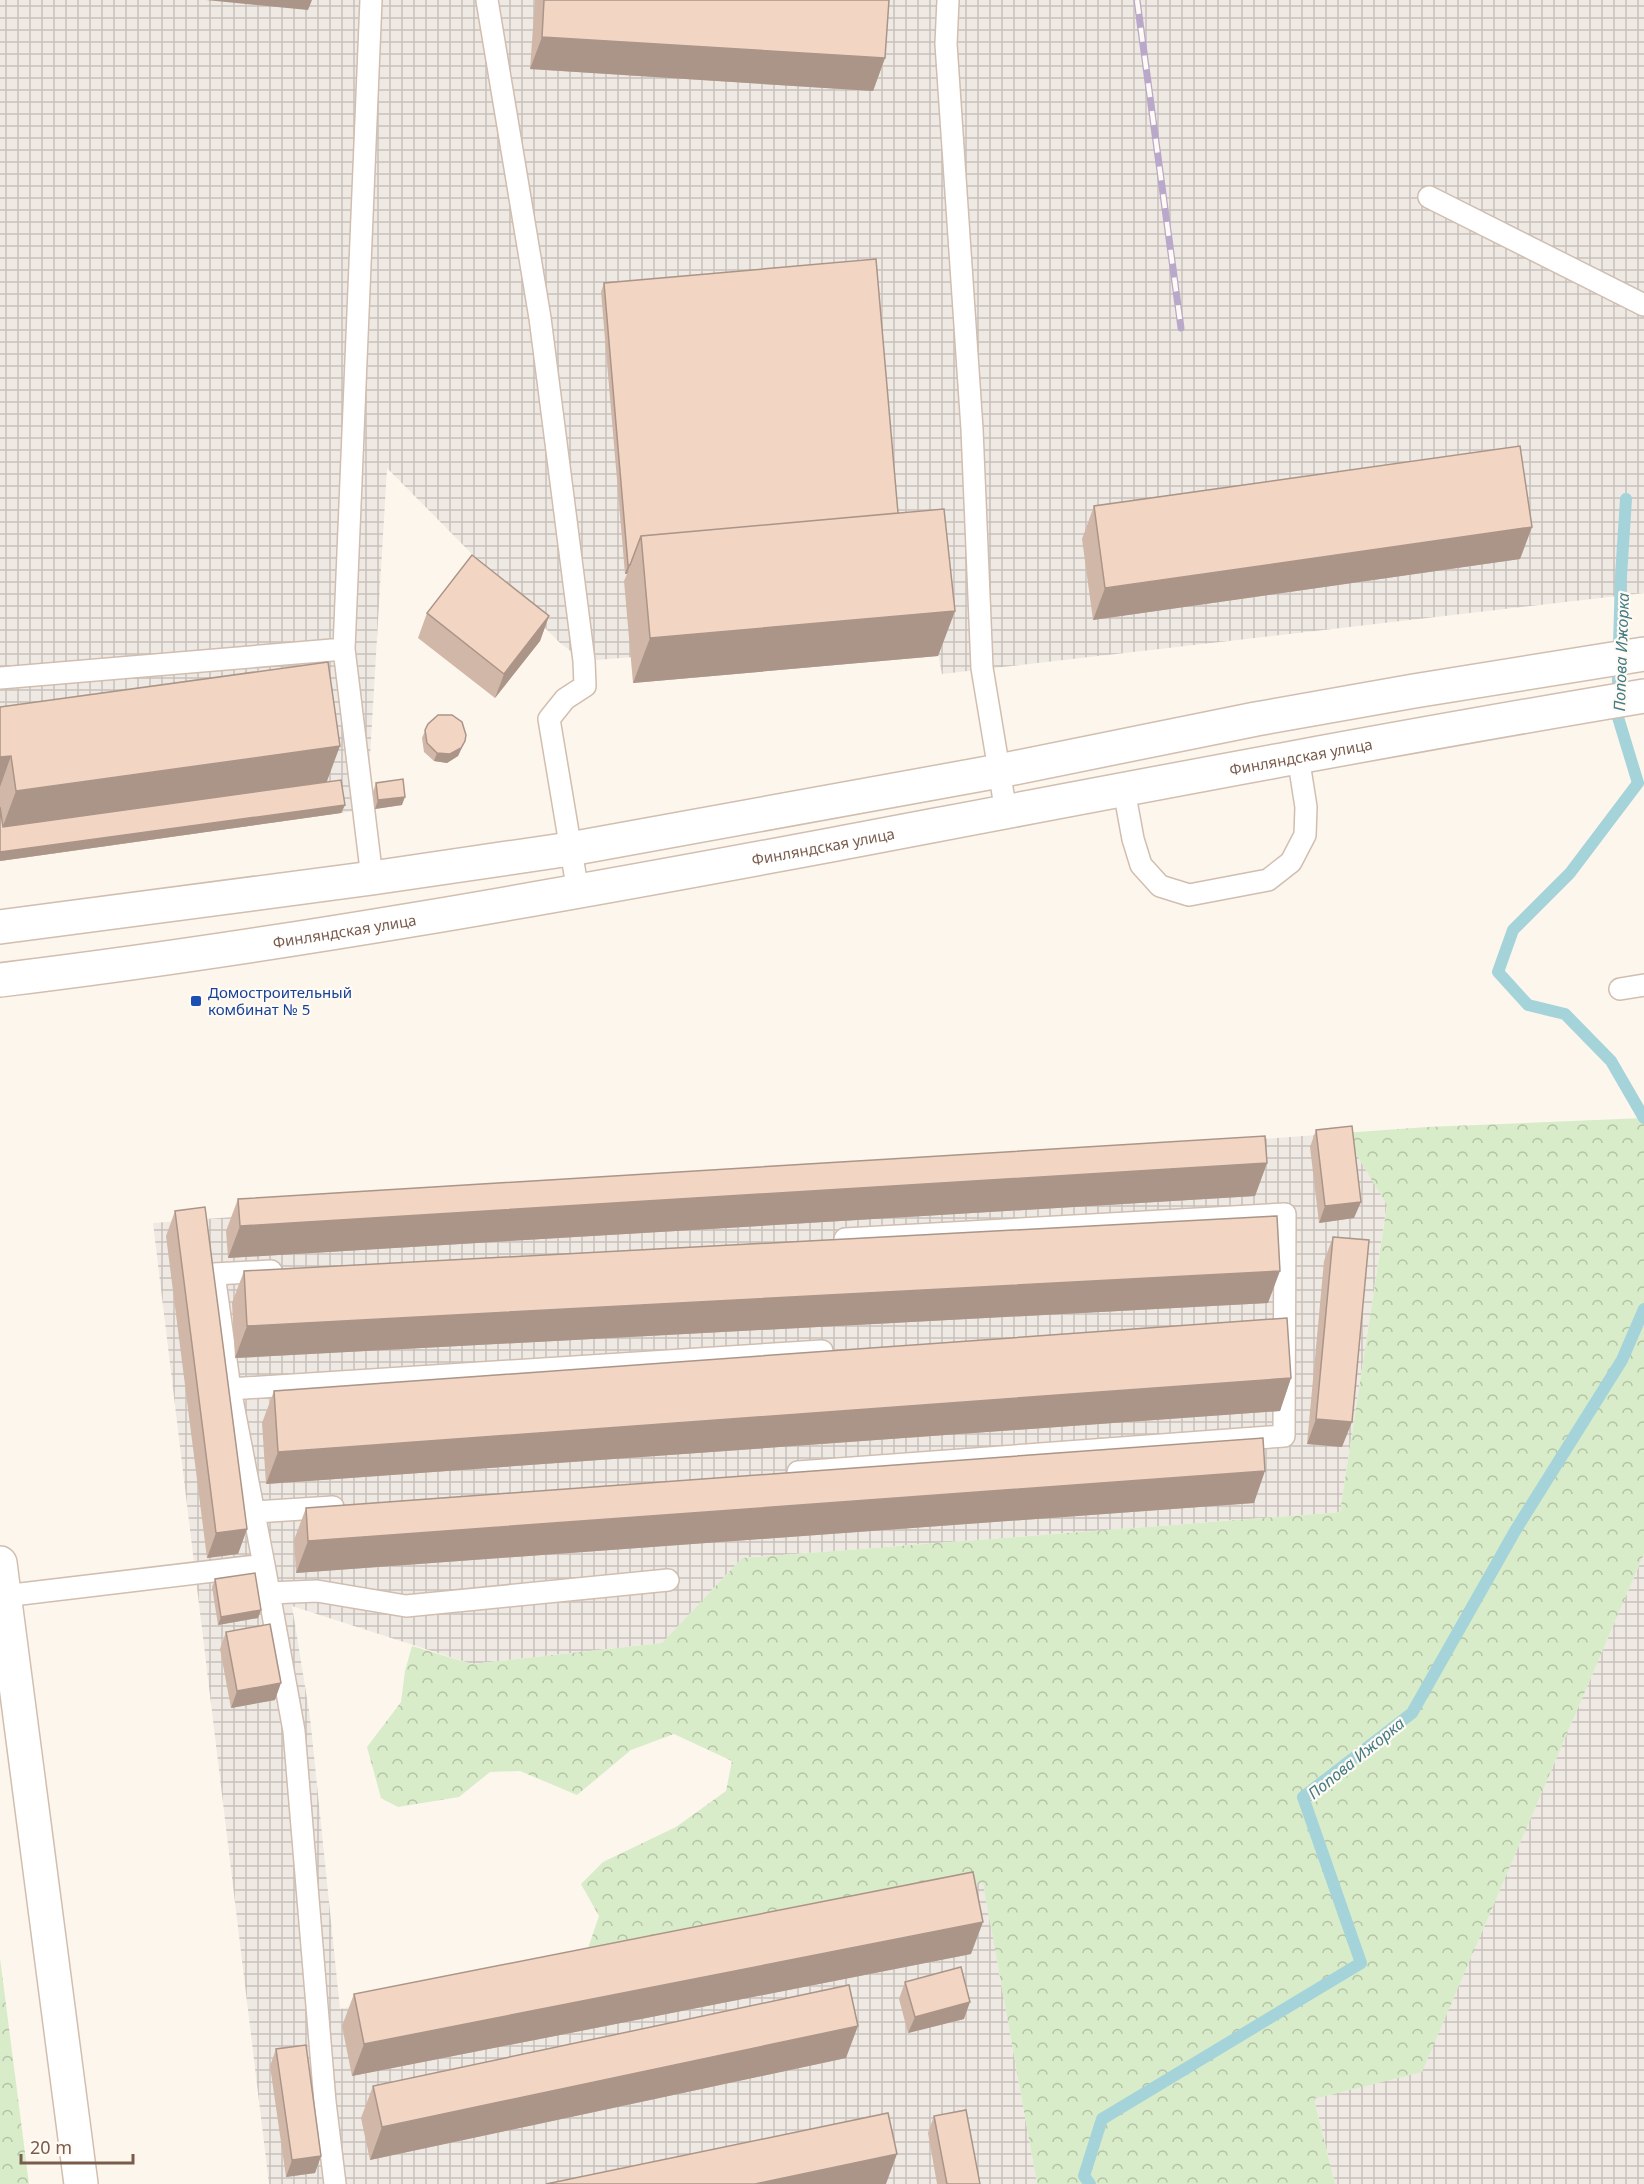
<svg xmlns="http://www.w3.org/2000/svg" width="1644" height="2184" font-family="'Noto Sans',sans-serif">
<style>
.industrial{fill:url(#industrial-grid)}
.forest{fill:url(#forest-crowns)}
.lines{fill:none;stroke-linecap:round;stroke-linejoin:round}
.stream{stroke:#a5d3da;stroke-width:12}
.service-casing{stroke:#d1beb0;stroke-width:24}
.minor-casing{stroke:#d1beb0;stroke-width:36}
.tertiary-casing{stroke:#d1beb0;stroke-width:36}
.service{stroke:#fff;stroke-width:21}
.minor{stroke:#fff;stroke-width:33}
.tertiary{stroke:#fff;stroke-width:33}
.rail-casing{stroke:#b9a8c9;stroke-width:7}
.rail{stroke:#fffaf3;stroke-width:4.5;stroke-dasharray:14;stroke-linecap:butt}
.wall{fill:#d1b7a8}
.shaded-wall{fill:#aa9588}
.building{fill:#f3d5c3;stroke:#aa9588;stroke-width:1.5}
.transit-dot{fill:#1a4fb4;stroke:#fffaf3;stroke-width:2}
.labels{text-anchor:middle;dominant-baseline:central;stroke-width:4.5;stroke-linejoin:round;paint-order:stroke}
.street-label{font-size:15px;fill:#7a5c4d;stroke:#fffaf3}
.transit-label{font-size:15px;fill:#164399;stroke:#fffaf3;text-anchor:start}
.water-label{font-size:16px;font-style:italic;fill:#437c86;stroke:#fffaf3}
</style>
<defs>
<pattern id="industrial-grid" width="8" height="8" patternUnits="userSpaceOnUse" patternTransform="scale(1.5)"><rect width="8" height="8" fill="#efe9e4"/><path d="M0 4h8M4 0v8" fill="none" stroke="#c7c0bb"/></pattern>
<pattern id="forest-crowns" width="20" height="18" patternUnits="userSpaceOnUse" patternTransform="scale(1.5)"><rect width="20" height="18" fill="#d8ecc9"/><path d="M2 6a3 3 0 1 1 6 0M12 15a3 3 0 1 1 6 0" fill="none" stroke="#b4c2a5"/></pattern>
</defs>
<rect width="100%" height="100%" fill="#fdf6ec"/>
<path class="industrial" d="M0,0H1644V593L942,674L934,633L584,661L560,643L387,468L367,808L362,810L0,861Z
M1343,1133L1387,1204L1340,1512L742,1558L662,1643L472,1664L292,1606L310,1717L340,2009L583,1963L983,1882L1037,2184H269L153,1223Z
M1644,1554V2184H1335L1314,2099L1422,2071Z"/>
<path class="forest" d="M1644,1118V1554L1422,2072L1314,2099L1335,2184H1037L983,1883L583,1963L599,1916L581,1884L603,1862L676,1827L726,1791L732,1761L674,1734L631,1750L577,1795L520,1771L490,1772L459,1797L398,1807L381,1798L367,1747L401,1702L405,1671L412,1646L472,1664L662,1643L742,1558L1340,1512L1387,1205L1343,1133L1427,1127Z
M0,1958L29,2184H0Z"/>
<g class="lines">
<path class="stream" d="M1626,499L1621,576L1617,714L1638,783L1570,873L1513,930L1498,972L1528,1005L1565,1014L1611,1061L1644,1118
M1090,2184L1084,2176L1102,2119L1361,1963L1303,1797L1412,1713L1515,1531L1622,1360L1644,1309"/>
<g class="service-casing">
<path id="service" d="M371,0L344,649L372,878
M487,0L540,318L584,661L585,686L565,699L549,719L578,892
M948,0L946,44L972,429L982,668L1006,812
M1429,197L1644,305
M0,678L344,649
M1124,790L1133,839L1141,865L1160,886L1189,895L1268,880L1291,862L1305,835L1306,807L1298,756
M1620,989L1644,985
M230,1389L822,1351
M798,1472L1284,1436L1285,1214L845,1239
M255,1512L333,1507
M264,1565L294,1731L325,2102L335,2184
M269,1593L317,1591L406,1606L668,1580
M4,1596L264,1565L230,1389L214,1274L271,1271"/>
</g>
<g class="minor-casing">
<path id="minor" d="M0,1563L81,2184"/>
</g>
<g class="tertiary-casing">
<g id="tertiary">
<path d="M0,927L372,878L570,849L999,771L1256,719L1414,691L1644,654"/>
<path id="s1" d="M0,980C280,946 558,896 836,844C1105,793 1374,741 1644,696"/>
</g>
</g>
<use href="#service" class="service"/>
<use href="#minor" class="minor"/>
<use href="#tertiary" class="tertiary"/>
<g class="rail-casing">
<path id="rail" d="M1137,0L1181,328"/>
</g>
<use href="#rail" class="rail"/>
</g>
<path class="wall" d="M535,0H889L885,58L873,91L530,69Z
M604,283L898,513L955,611L938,656L633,683L624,581L627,574H625L601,292Z
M1094,506L1532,527L1520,559L1093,620L1082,539Z
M427,613L549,616L540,641L495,698L418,638Z
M0,707L327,782L345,805L341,813L0,861Z
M428,724L465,741L458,756L447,763L434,761L424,752L422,738Z
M376,783L402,805L375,809L373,792Z
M1316,1130L1354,1218L1319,1223L1310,1147Z
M1267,1163L1255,1196L228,1258L226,1231L238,1199Z
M175,1211L247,1529L238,1554L207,1558L166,1236Z
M1333,1237L1342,1447L1307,1444L1324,1261Z
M244,1271L1268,1303L235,1358L232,1303Z
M1291,1378L1280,1411L266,1484L262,1423L274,1391Z
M1254,1503L296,1573L294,1540L306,1508Z
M215,1579L261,1610L258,1618L218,1625L212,1587Z
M226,1632L275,1700L231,1708L220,1649Z
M971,1954L352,2076L342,2026L354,1994Z
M905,1982L964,2019L908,2033L899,1999Z
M276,2049L321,2156L315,2173L286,2177L270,2066Z
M846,2058L370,2160L361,2118L373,2086Z
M934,2116L980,2184H937L928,2133Z"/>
<path class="shaded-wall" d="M206,0H312L308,10Z
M542,37L885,58L873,91L530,69Z
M1532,527L1520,559L1093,620L1105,588Z
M628,565H630L627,574H625Z
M955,611L938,656L633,683L650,638Z
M549,616L540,641L495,698L504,674Z
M465,741L458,756L447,763L434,761L437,753Z
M340,746L323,792L0,834L16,791Z
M11,756L0,787V757Z
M405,797L402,805L375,809L378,800Z
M345,805L341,813L0,861V852Z
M1267,1163L1255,1196L228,1258L240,1226Z
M1361,1202L1354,1218L1319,1223L1325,1206Z
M1280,1271L1268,1303L235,1358L247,1326Z
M1291,1378L1280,1411L266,1484L278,1452Z
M1316,1419L1352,1422L1342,1447L1307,1444Z
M1265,1471L1254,1503L296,1573L308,1541Z
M247,1529L238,1554L207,1558L216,1533Z
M261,1610L258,1618L218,1625L221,1617Z
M281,1683L275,1700L231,1708L237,1691Z
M983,1922L971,1954L352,2076L364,2044Z
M970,2002L964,2019L908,2033L915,2017Z
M858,2026L846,2058L370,2160L382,2127Z
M897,2154L886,2184H755Z
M321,2156L315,2173L286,2177L292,2160Z"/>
<path class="building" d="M544,0H889L885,58L542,37Z
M876,259L898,513L641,536L630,565H628L604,283Z
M1520,446L1532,527L1105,588L1094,506Z
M944,509L955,611L650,638L641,536Z
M472,555L549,616L504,674L427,613Z
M328,662L340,746L16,791L11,756L0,757V707Z
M438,715H452L462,722L466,735L465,741L461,748L450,754L437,753L427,743L425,730L428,724Z
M403,779L405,797L378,800L376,783Z
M341,780L345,805L0,852V807L3,827Z
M1352,1126L1361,1202L1325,1206L1316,1130Z
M1265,1136L1267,1163L240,1226L238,1199Z
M205,1207L247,1529L216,1533L175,1211Z
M1277,1216L1280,1271L247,1326L244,1271Z
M1333,1237L1369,1240L1352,1422L1316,1419Z
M1287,1318L1291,1378L278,1452L274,1391Z
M1263,1438L1265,1471L308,1541L306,1508Z
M255,1573L261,1610L221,1617L215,1579Z
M270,1624L281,1683L237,1691L226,1632Z
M973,1872L983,1922L364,2044L354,1994Z
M961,1967L970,2002L915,2017L905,1982Z
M849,1985L858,2026L382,2127L373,2086Z
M306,2045L321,2156L292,2160L276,2049Z
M966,2110L980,2184H947L934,2116Z
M888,2113L897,2154L755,2184H546Z"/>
<rect class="transit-dot" x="190" y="995" width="12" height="12" rx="3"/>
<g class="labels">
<g class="street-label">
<text stroke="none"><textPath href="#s1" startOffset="1320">Финляндская улица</textPath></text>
<text stroke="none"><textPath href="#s1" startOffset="834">Финляндская улица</textPath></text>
<text stroke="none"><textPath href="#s1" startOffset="348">Финляндская улица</textPath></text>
</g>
<g class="transit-label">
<text x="208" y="992">Домостроительный<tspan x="208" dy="17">комбинат № 5</tspan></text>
</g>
<g class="water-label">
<text transform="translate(1621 652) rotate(-88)">Попова Ижорка</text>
<text transform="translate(1356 1758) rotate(-39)">Попова Ижорка</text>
</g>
</g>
<path d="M21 2154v9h112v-9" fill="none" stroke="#7a5c4d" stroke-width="3"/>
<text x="30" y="2154" font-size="18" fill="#7a5c4d" stroke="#fffaf3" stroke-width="4.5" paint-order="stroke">20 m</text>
</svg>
